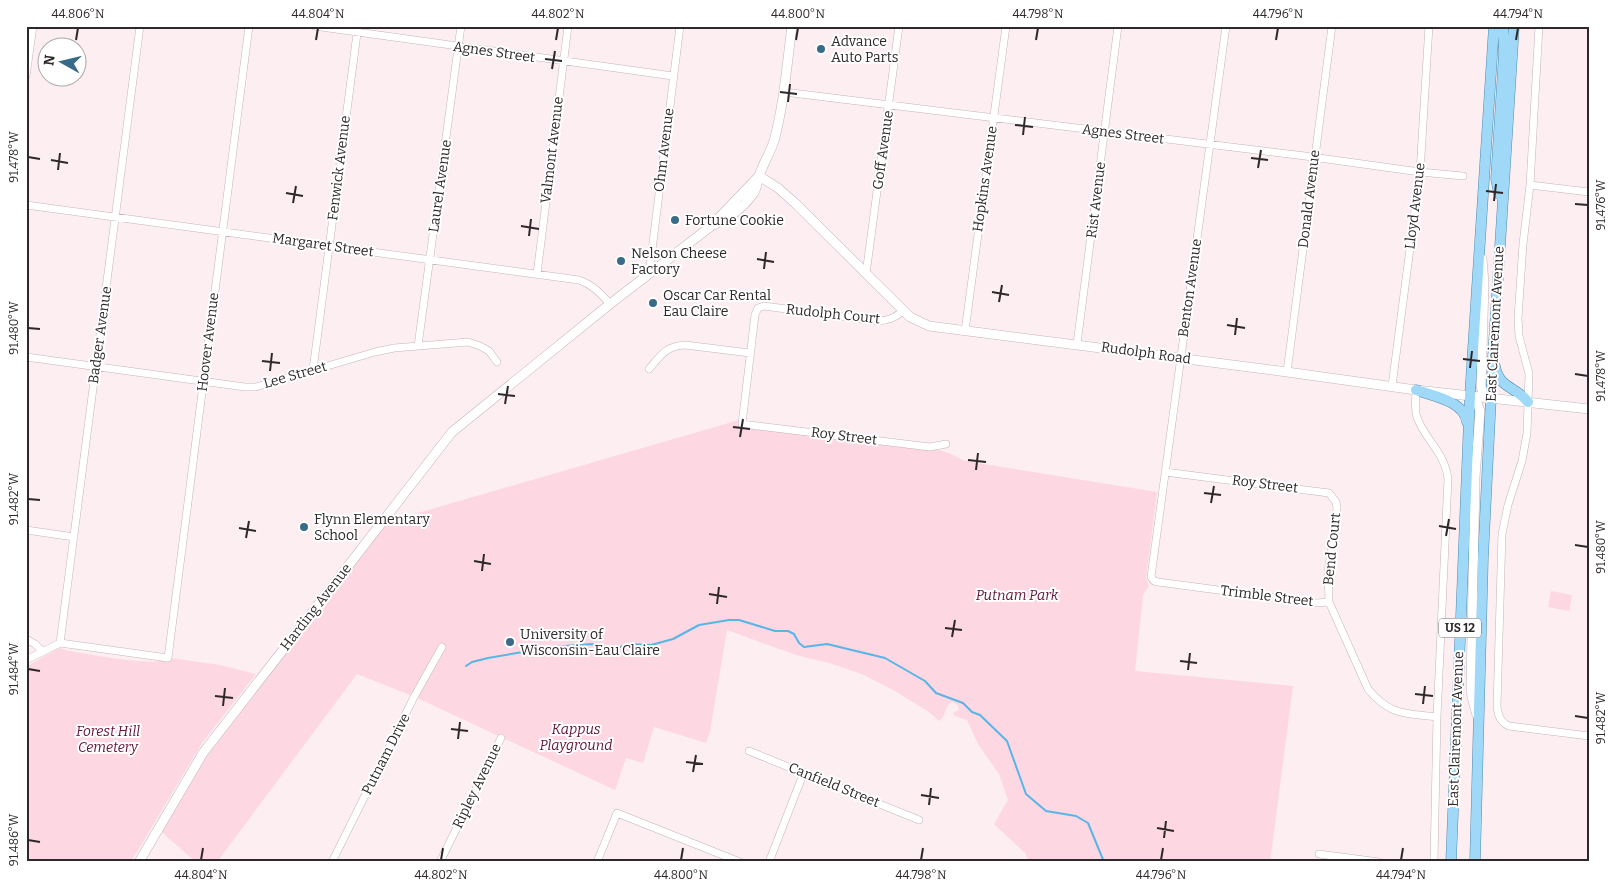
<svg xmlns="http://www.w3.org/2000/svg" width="1615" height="888" font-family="Bitter,serif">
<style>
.green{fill:#fdd7e2}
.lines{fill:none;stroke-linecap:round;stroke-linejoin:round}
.stream{stroke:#58b5e7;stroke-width:2}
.street-casing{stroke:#c4b5b9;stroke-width:8}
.secondary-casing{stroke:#c4b5b9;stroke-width:10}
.primary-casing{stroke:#4f8bad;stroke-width:11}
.street{stroke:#fff;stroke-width:7}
.secondary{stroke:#fff;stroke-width:9}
.primary{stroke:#a0d9f8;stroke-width:10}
.ticks{fill:none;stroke:#2e282a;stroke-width:2}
.poi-dot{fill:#376b88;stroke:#fff;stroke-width:2}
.labels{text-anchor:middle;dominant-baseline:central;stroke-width:4;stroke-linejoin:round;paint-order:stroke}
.shield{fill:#fff;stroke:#6d686a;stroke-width:1}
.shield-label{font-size:12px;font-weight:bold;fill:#2e282a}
.poi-label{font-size:14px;fill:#2e282a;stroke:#fff;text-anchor:start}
.street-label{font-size:14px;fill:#2e282a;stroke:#fff}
.park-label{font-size:14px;font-style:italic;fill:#621336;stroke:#fff}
.neatline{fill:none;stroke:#2e282a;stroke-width:2}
.ticks-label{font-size:12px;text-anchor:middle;fill:#2e282a}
</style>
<rect width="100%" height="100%" fill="#fdeef2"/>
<path class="green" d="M739,420V423L930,447L951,454L965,461L1157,492L1146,578L1149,586L1143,595L1135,671L1293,686L1270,862H1028L1026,854L994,824L1008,800L999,774L978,744L967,720L955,716L953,713L959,710C959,706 957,703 952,702C944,706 946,717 939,721L929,712L895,691L862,674L829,663L796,655L727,630L710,731L706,743L654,727L643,763L626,758L615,790L415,697L357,674L217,862H196L158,829L203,753L380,524Z
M1551,591L1572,595L1569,611L1548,607Z
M59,648L69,651C88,654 157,668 171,658L220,665L256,674L202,743L131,862H26V667Z"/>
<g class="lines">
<path class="stream" d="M466,666L472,662L488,658L552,647L592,644L614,649L629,644L651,645L673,639L699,625L729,620H739L775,631H788L794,634L799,643L804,647L827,644L885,658L925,681L936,693L963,703L972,712L980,715L1007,741L1026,794L1046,811L1076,816L1088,823L1104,862"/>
<g class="street-casing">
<path id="street" d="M314,26L673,76
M1226,26L1151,577L1154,581L1158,582L1316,603L1329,602L1368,689C1390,716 1406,713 1437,717
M1539,26L1530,185L1523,244L1518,318L1519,336L1529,374L1527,433L1522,461L1508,505L1502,534L1497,706C1498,715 1500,722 1509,726L1589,736
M26,76L33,26
M784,92L1305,156L1420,172L1463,176
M1530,185L1589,192
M26,205L579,280C593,285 600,293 610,304
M537,274L568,26
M649,274L680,26
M866,274L899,26
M903,311C894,318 888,321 877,321L764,306L758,308L755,315L742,424L930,447L946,444
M965,331L1006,26
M1077,344L1118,26
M418,346L461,26
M26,357L245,387H256L375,352L394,348L468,342L480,346L489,351L497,362
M649,369C661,355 666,346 685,345L750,353
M313,370L358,26
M1287,372L1332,26
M1392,386L1420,172L1429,26
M1416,390C1416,399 1414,408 1417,417C1424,439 1445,452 1448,479L1437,717L1434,862
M1165,472L1329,493L1336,502L1337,508L1328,573L1329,602
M26,530L74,537
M26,639L35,644L43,652
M60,643L168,658L249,26
M60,643L140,26
M26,660L60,643
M749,751L919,820
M1319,854L1379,862
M332,862L414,697L442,647
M440,862L501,738
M597,862L617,813L740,862
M769,862L804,772"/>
</g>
<g class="secondary-casing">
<path id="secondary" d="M759,176L778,188L795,203L910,317L929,326L1287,372L1416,390L1589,409
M714,225C730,218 743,208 753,194C757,188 757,183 759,176C763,164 770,153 774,141C784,104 787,64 792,26
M1482,259L1484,283L1481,386L1482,390L1490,397
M1470,395L1477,403L1480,411L1475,477L1471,687L1472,697L1477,715
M139,862L203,753L452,432L610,304L710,227L759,176"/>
</g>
<g class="primary-casing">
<path id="primary" d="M1499,194L1496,179L1504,54L1503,26
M1495,366C1499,389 1516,386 1528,402
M1416,390C1433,396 1464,401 1467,422
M1451,862L1470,395L1494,26
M1475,862L1483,558L1493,357L1514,26"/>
</g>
<use href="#street" class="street"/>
<use href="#secondary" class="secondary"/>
<use href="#primary" class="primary"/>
</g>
<path class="ticks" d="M76,40L78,28M316,40L318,28M556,40L558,28M796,40L798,28M1036,40L1038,28M1276,40L1278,28M1516,40L1518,28M545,59L562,61M552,69L555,51M780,92L797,94M788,102L790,84M1015,125L1033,127M1023,135L1025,117M28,157L40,159M1251,158L1268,160M51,160L68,163M1258,168L1261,150M58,170L60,153M1486,191L1503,193M286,193L303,196M1494,201L1496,184M293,203L296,186M1575,204L1588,205M521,226L539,229M529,236L531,219M757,259L774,262M764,269L766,252M992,292L1009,295M999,302L1002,285M1227,325L1245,328M28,328L40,329M1235,335L1237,318M1463,359L1480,361M262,361L280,363M1470,368L1472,351M270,371L272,353M1575,374L1588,376M498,394L515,396M505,404L508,386M733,427L750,429M740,437L743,419M968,460L986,462M976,470L978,453M1204,493L1221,495M28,499L40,500M1211,503L1214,486M1439,526L1456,529M239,528L256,531M1446,536L1449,519M246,538L249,521M1575,545L1588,547M474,561L491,564M482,571L484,554M709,594L727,597M717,604L719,587M945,628L962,630M952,637L955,620M1180,661L1197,663M28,669L40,671M1188,670L1190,653M1415,694L1433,696M215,696L233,698M1423,704L1425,686M223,706L225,688M1575,716L1588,718M451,729L468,731M458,739L460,722M686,762L703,764M693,772L696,755M921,795L939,798M929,805L931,788M1157,828L1174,831M1164,838L1166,821M28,840L40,842M201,860L203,848M441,860L443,848M681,860L683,848M921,860L923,848M1161,860L1163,848M1401,860L1403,848"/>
<g class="poi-dot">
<circle cx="821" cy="49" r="5"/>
<circle cx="675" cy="220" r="5"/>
<circle cx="621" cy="261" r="5"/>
<circle cx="653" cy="303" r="5"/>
<circle cx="304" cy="527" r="5"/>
<circle cx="510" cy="642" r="5"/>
</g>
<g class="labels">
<rect class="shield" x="1439" y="618.5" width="42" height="19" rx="4"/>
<g class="shield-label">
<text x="1460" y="628">US 12</text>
</g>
<g class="poi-label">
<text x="831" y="41">Advance<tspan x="831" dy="16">Auto Parts</tspan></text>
<text x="685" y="220">Fortune Cookie</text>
<text x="631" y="253">Nelson Cheese<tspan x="631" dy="16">Factory</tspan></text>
<text x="663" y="295">Oscar Car Rental<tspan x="663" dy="16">Eau Claire</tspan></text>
<text x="314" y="519">Flynn Elementary<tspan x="314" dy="16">School</tspan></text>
<text x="520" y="634">University of<tspan x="520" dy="16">Wisconsin-Eau Claire</tspan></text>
</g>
<g class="street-label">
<text transform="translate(494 52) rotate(8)">Agnes Street</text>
<text transform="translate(1123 134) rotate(7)">Agnes Street</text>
<text transform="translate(552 150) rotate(-83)">Valmont Avenue</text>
<text transform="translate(664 150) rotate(-83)">Ohm Avenue</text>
<text transform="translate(883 150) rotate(-82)">Goff Avenue</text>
<text transform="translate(339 168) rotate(-83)">Fenwick Avenue</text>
<text transform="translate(985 179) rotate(-82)">Hopkins Avenue</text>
<text transform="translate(440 186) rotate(-82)">Laurel Avenue</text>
<text transform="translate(1309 199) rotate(-83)">Donald Avenue</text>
<text transform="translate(1096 200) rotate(-83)">Rist Avenue</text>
<text transform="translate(1415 206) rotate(-83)">Lloyd Avenue</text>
<text transform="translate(323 245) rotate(8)">Margaret Street</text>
<text transform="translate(1190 288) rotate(-82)">Benton Avenue</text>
<text transform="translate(833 314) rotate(6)">Rudolph Court</text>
<text transform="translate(1495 324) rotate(-87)">East Clairemont Avenue</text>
<text transform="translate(100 335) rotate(-82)">Badger Avenue</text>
<text transform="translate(208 342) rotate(-83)">Hoover Avenue</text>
<text transform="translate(1146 353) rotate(8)">Rudolph Road</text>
<text transform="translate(295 375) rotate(-16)">Lee Street</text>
<text transform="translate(844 436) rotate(7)">Roy Street</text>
<text transform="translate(1265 484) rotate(7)">Roy Street</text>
<text transform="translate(1332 549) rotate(-84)">Bend Court</text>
<text transform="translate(1267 596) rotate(7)">Trimble Street</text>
<text transform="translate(316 607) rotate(-52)">Harding Avenue</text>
<text transform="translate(1456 729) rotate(-88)">East Clairemont Avenue</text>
<text transform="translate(386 754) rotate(-63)">Putnam Drive</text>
<text transform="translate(834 785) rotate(22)">Canfield Street</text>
<text transform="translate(477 786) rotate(-64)">Ripley Avenue</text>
</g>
<g class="park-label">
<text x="1017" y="595">Putnam Park</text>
<text x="576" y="729">Kappus<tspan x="576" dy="16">Playground</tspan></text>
<text x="108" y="731">Forest Hill<tspan x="108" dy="16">Cemetery</tspan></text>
</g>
</g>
<rect width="1615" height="888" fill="none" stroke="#ffffff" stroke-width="55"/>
<g transform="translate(62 62) rotate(278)"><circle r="24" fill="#ffffff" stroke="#aba9aa"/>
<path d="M0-4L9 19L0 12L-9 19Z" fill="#376b88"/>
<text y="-8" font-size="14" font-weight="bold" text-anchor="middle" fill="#2e282a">N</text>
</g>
<rect x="28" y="28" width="1560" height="832" class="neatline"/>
<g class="ticks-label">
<text x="78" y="18">44.806°N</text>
<text x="318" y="18">44.804°N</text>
<text x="558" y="18">44.802°N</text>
<text x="798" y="18">44.800°N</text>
<text x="1038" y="18">44.798°N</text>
<text x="1278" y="18">44.796°N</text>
<text x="1518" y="18">44.794°N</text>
<text transform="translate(14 157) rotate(-90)" y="4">91.478°W</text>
<text transform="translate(1601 205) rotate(-90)" y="4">91.476°W</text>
<text transform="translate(14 328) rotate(-90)" y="4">91.480°W</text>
<text transform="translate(1601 376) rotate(-90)" y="4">91.478°W</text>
<text transform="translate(14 499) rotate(-90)" y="4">91.482°W</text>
<text transform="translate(1601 547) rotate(-90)" y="4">91.480°W</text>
<text transform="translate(14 669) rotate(-90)" y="4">91.484°W</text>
<text transform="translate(1601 718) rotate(-90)" y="4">91.482°W</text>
<text transform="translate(14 840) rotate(-90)" y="4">91.486°W</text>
<text x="201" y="879">44.804°N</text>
<text x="441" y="879">44.802°N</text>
<text x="681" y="879">44.800°N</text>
<text x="921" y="879">44.798°N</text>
<text x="1161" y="879">44.796°N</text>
<text x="1401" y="879">44.794°N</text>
</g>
</svg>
